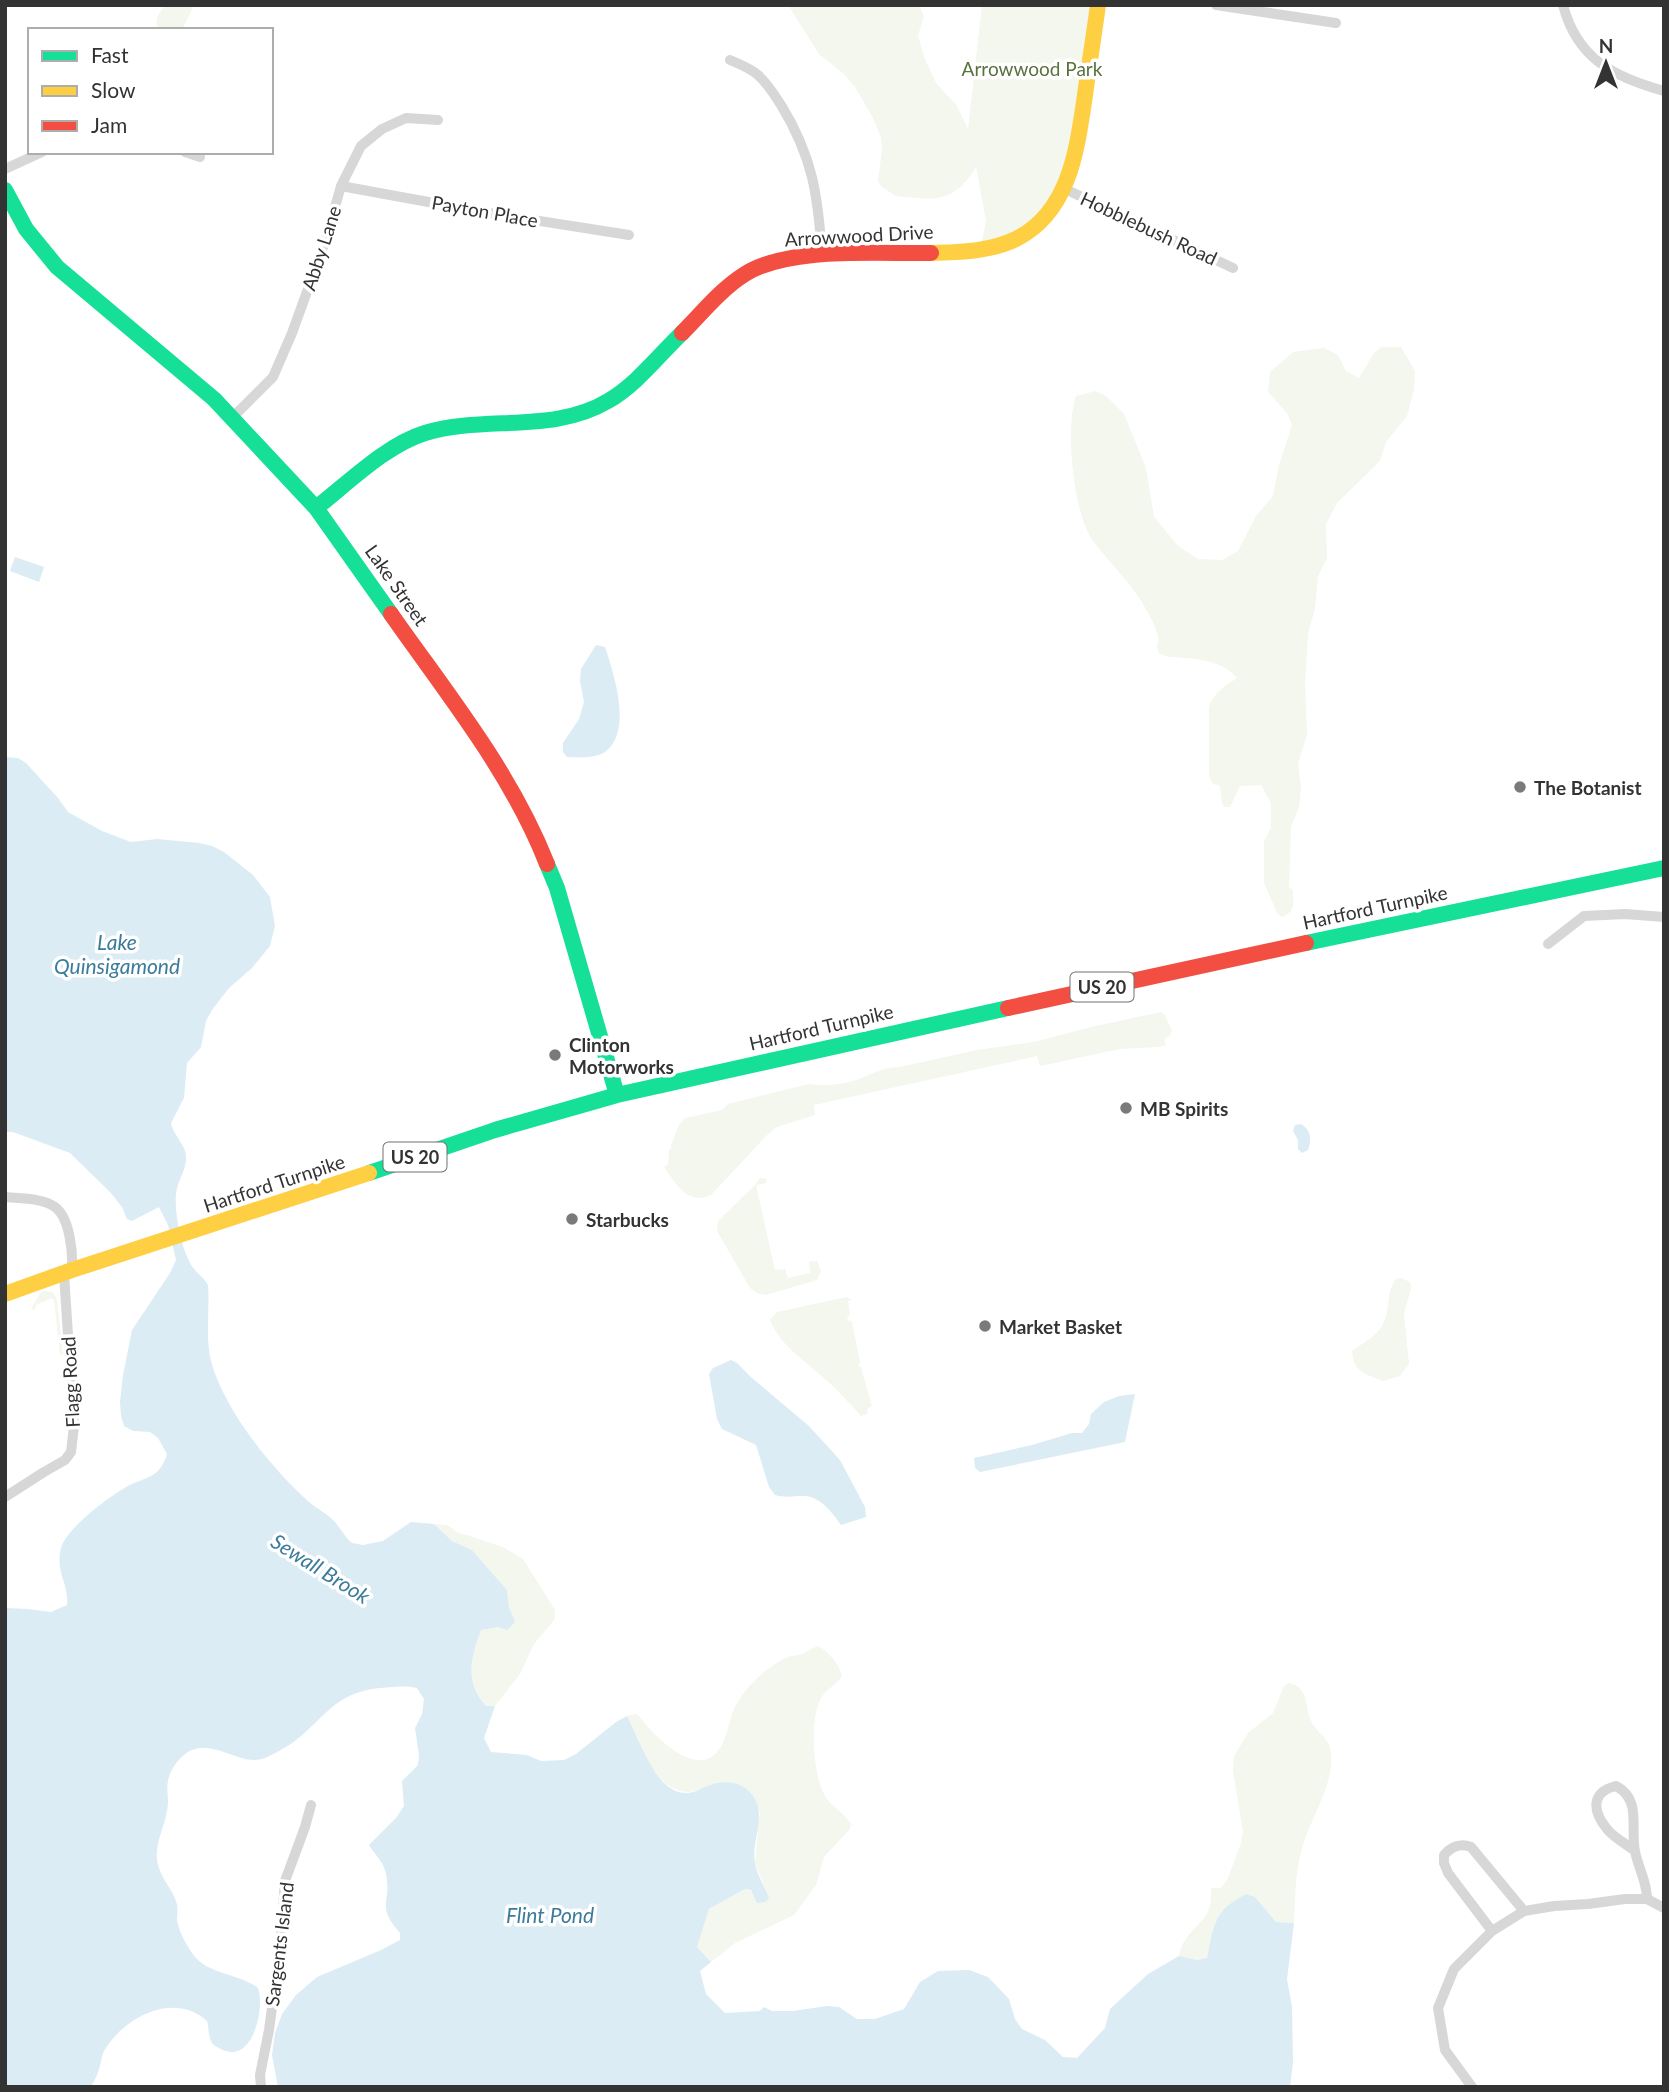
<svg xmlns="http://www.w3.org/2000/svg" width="1669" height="2092" font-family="Lato,sans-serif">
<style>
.green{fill:#f3f7ee}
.water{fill:#dcecf4}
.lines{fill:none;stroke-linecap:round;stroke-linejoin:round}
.street{stroke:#d7d7d7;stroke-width:10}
.fast{stroke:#16e098;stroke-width:16}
.slow{stroke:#ffcf43;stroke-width:16}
.jam{stroke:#f24e42;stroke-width:16}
.poi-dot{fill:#7a7a7a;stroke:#fff;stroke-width:2.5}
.labels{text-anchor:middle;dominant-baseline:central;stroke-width:7;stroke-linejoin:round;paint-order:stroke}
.shield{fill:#fff;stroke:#707070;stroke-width:2}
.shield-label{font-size:18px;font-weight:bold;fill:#333}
.park-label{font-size:19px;fill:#59723c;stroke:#fff}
.street-label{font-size:19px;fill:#333;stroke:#fff}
.poi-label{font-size:19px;font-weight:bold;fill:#333;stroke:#fff;text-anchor:start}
.water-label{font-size:21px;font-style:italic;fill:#3b7b9b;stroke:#fff}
</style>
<rect width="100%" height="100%" fill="#fff"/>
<path class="green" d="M165,5H194L182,30H159C153,20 159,14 165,5Z
M788,5H919L924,17L918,35L924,57L936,83L957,106L968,129L982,5H1098L1079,134L1049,213L980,250L986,221L976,166C971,179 953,197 937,198C924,200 910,197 896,196L882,187L878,181L882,150L881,137L872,116L855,87L844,74L819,54Z
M1382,347H1401L1415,371L1414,390L1407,416L1386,442L1380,461L1337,503L1326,524L1327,558L1318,576L1315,608L1308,634L1305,683L1307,735L1298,764L1301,788L1299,807L1291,827L1289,887L1293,891C1293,904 1296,911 1282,917L1277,913L1264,883V841L1271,828V803L1261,785L1240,786L1230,807H1224L1222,803L1220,786L1213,784L1209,776V707C1214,692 1225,686 1237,678C1215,651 1167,662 1159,653C1155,647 1159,643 1158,637C1157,630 1152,619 1148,613C1134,585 1111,565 1093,541C1073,513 1065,428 1076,396L1096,391L1106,396L1124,414L1146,468L1154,517L1178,546L1198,559L1222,560L1238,551L1256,516L1273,496L1279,465L1292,425L1287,413L1268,392L1270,372L1293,352L1324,348L1338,355L1346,371L1359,378L1374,353Z
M1161,1012L1164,1014L1172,1030L1170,1035L1164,1040L1166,1045L1158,1047L1120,1049L1040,1066L1037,1056L814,1105L815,1115L777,1127L766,1136L711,1195C688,1206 675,1183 664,1167L668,1165L669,1150L671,1149V1145L679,1125L685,1118L722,1110L728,1104L809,1084C825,1087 851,1084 866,1076C878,1071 887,1067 900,1067L977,1050L1034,1042L1087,1028Z
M760,1178L767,1179L766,1183L756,1185L775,1270L785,1269L788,1278L810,1273L809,1262L817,1261L821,1271L817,1280L766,1295L757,1293L750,1288L717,1231L718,1221L754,1186Z
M1401,1278L1410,1282L1411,1288L1404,1314L1409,1364L1400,1376L1383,1381C1364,1373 1354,1373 1352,1351C1363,1343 1377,1336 1383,1324C1391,1309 1385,1294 1396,1279Z
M45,1291L53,1292L57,1300L63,1355H60L54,1300L52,1298L36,1305L35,1310L31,1309L40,1293Z
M847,1297L852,1300L848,1301L850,1314L847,1318L848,1320L852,1322L860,1362L858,1366L861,1367L872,1406L868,1408L867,1414L861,1416C850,1404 839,1391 826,1380C806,1361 781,1347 770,1320L777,1312Z
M434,1524L447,1525L457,1532L503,1547L523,1559L555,1610V1619L534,1644L520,1674L495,1706H486C464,1682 471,1657 481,1630L515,1622L509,1607L507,1590L472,1550L452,1541Z
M818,1646C829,1652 839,1664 842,1676C837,1685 828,1688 823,1695C808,1716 813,1775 825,1796C832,1808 845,1813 851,1824L850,1829L824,1857L816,1885L794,1915L735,1943L711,1962L697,1947L709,1909L745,1889L769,1898L755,1863L760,1812L755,1799L711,1784C662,1814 644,1750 627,1716L636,1714L640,1717C652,1734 693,1776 715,1754C727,1743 728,1723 734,1709C744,1688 766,1667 788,1657C793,1655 799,1656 804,1653C809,1651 812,1648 818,1646Z
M1289,1683C1306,1686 1306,1702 1309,1716C1312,1729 1327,1736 1330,1748C1338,1781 1308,1821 1301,1852C1295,1875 1295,1899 1294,1923L1276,1922L1255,1897L1216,1920L1207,1958L1197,1960L1179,1956C1184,1930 1205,1925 1210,1906C1211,1901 1211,1894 1211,1888H1221L1228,1878L1241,1843L1243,1832L1233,1771L1234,1756L1248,1733L1273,1713L1284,1686Z"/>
<path class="water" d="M15,557L44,567L39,582L10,571Z
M596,645L605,647C614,674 633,731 605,752C594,759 580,757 567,757L563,752V743L579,719L584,702L580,681L581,669Z
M5,757L18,758L26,763L58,798L68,812L102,831L131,842L157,839L199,843L212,846L224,852L253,875L270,897L275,926L270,946L252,968L229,988L212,1010L206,1021L201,1047L187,1063L184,1098L171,1123C173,1135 186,1145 186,1157C187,1169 177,1181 176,1194C174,1213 182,1254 194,1269C199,1275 204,1278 208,1285C210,1310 205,1337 211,1361C224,1410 272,1469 309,1502C317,1509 328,1514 335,1522C341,1529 345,1537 352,1543L363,1545L383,1541L411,1522L434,1524L452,1541L472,1550L507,1590L509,1607L515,1622L507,1630L498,1627L481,1630C471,1657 464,1682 486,1706H495L484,1738L491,1752L527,1755L541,1761L564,1760L576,1754L616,1722L627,1716C637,1736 653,1779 672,1789C690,1799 699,1788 713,1784C729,1779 747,1784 755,1799C766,1819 751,1842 755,1863C757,1875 765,1887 769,1898L766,1902L757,1903L751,1890L745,1889L709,1909L697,1947L711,1962L700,1971L706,1994L725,2013L760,2011L764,2007L772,2011H793L827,2006L839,2007L857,2019H875L904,2009L920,1982L938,1971L969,1970L988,1977L1009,1999L1015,2019L1022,2029L1045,2040L1063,2057L1077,2058L1105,2028L1110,2009L1148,1974L1179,1956L1197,1960L1207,1958C1214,1925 1213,1911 1246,1894L1255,1897L1276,1922L1294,1923L1287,1979L1292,2007L1293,2062L1290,2087H278L272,2055L275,2033L282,2014L296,1995L317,1977L381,1950L400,1940V1933C375,1905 392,1904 386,1874C384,1862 375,1855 369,1845L396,1818L404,1806L402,1781L418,1765L419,1755L415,1728L422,1714L424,1699L417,1688C404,1685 393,1687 380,1688C327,1693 320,1730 279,1751C272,1755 263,1760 254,1760C232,1760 210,1739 188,1752C179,1758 172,1767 169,1777C166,1785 168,1795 168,1803C167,1823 155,1840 157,1860C159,1877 173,1889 177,1904C178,1909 177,1915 177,1920C179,1932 188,1949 196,1958C212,1975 240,1974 258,1988C265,2006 254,2060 226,2051C222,2050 214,2046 212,2043C208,2037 209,2028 207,2021C174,1991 124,2017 104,2051C101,2057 101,2065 98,2072C97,2077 93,2082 91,2087H5V1608L28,1609L51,1612L67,1605C69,1583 55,1573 61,1548C67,1527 113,1493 132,1484C149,1477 161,1475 167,1454L158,1438L150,1432L133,1431L124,1426L121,1416L120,1402L123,1375L132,1330L170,1273L176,1260L168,1225L159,1207L132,1221L127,1219L122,1207L110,1192L70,1153L13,1132H5Z
M1301,1124C1311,1130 1312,1139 1308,1150L1302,1153L1298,1149V1140L1293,1131L1295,1125Z
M731,1360L737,1363L752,1378L809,1426L840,1460L865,1507L866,1517L841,1525C833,1513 819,1495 803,1496C793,1496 785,1498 775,1495L769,1487L756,1445L722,1429L717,1419L709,1374L713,1368Z
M1135,1394L1125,1442L980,1472L975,1468L974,1458L1032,1445L1072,1433H1082L1089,1424L1091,1414L1104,1402L1119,1396Z"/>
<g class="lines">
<path class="street" d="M1216,5L1336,23
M1563,5C1577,59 1614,77 1664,91
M730,60C739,64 750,68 758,75C768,84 774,94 781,105C813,157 818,196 822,255
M185,152L200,157
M5,169L42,152
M341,186L483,212L629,235
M1065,189L1233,268
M233,417L273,377L292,333L325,242L341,186L361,146L382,129L406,118L438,120
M1548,944L1584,916L1625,914L1664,917
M5,1197C19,1198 43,1198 55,1207C70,1218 73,1253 72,1270
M5,1497L44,1472L65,1460L71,1452L74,1426L64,1274
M1634,1850C1626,1844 1613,1837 1607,1829C1592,1811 1591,1792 1616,1786C1642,1800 1630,1827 1635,1851C1638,1868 1647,1881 1647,1899
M1492,1931L1448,1873L1444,1863V1855C1452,1846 1460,1843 1471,1847L1524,1911
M261,2087L260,2075L269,2030L280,1947L285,1881L305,1827L311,1805
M1472,2087L1445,2050L1438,2008L1454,1969L1492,1931L1524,1911L1554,1906L1588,1904L1625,1899H1647L1664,1908"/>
<path class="fast" d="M5,190L26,229L57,267L214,399L316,508L391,614
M316,508C348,483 386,445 425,433C484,415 553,434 608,401C636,385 659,355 682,333
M547,864L557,888L617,1095
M1306,943L1664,868
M369,1173L495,1130L617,1095L1008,1008"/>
<path class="slow" d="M931,253C960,252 989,252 1016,239C1070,212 1077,149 1085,95C1089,65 1094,35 1098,5
M5,1294L72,1270L369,1173"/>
<path class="jam" d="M682,333C702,313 721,289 745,274C790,246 879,254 931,253
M391,614C447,694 511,772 547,864
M1008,1008L1306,943"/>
</g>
<g class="poi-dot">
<circle cx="1520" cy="787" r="7"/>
<circle cx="555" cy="1055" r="7"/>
<circle cx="1126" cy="1108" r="7"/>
<circle cx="572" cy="1219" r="7"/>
<circle cx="985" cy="1326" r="7"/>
</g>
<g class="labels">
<g class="shield">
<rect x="1070.5" y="972.5" width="63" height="29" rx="5"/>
<rect x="383.5" y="1142.5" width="63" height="29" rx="5"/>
</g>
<g class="shield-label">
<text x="1102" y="987">US 20</text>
<text x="415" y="1157">US 20</text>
</g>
<g class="park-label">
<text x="1032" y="68">Arrowwood Park</text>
</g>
<g class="street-label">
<text transform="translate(485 211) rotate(10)">Payton Place</text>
<text transform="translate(1149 228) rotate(25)">Hobblebush Road</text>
<text transform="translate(859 235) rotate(-3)">Arrowwood Drive</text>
<text transform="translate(321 248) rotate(-72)">Abby Lane</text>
<text transform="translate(397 585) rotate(55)">Lake Street</text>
<text transform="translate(1375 907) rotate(-12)">Hartford Turnpike</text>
<text transform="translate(821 1027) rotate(-13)">Hartford Turnpike</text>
<text transform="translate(274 1183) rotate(-18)">Hartford Turnpike</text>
<text transform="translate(70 1382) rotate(-93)">Flagg Road</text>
<text transform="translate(279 1944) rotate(-83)">Sargents Island</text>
</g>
<g class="poi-label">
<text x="1534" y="787">The Botanist</text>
<text x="569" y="1044">Clinton<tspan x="569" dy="22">Motorworks</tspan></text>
<text x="1140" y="1108">MB Spirits</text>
<text x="586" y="1219">Starbucks</text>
<text x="999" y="1326">Market Basket</text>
</g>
<g class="water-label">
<text x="117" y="941">Lake<tspan x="117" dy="24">Quinsigamond</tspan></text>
<text transform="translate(321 1568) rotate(32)">Sewall Brook</text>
<text x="550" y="1914">Flint Pond</text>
</g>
</g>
<rect width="1669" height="2092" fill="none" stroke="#333333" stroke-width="14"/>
<rect x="28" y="28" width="245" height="126" fill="#ffffff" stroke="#adadad" stroke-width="2"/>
<rect x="42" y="51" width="35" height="10" fill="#16e098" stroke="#adadad" stroke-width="2"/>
<text x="91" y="63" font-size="21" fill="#333333">Fast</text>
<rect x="42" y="86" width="35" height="10" fill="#ffcf43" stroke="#adadad" stroke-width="2"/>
<text x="91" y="98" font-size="21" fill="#333333">Slow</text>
<rect x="42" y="121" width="35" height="10" fill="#f24e42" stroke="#adadad" stroke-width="2"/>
<text x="91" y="133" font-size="21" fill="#333333">Jam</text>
<g transform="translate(1606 63)" stroke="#ffffff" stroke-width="5" paint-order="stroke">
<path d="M0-5L12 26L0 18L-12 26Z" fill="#333333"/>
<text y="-10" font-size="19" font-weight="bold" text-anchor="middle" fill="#333333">N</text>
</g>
</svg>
